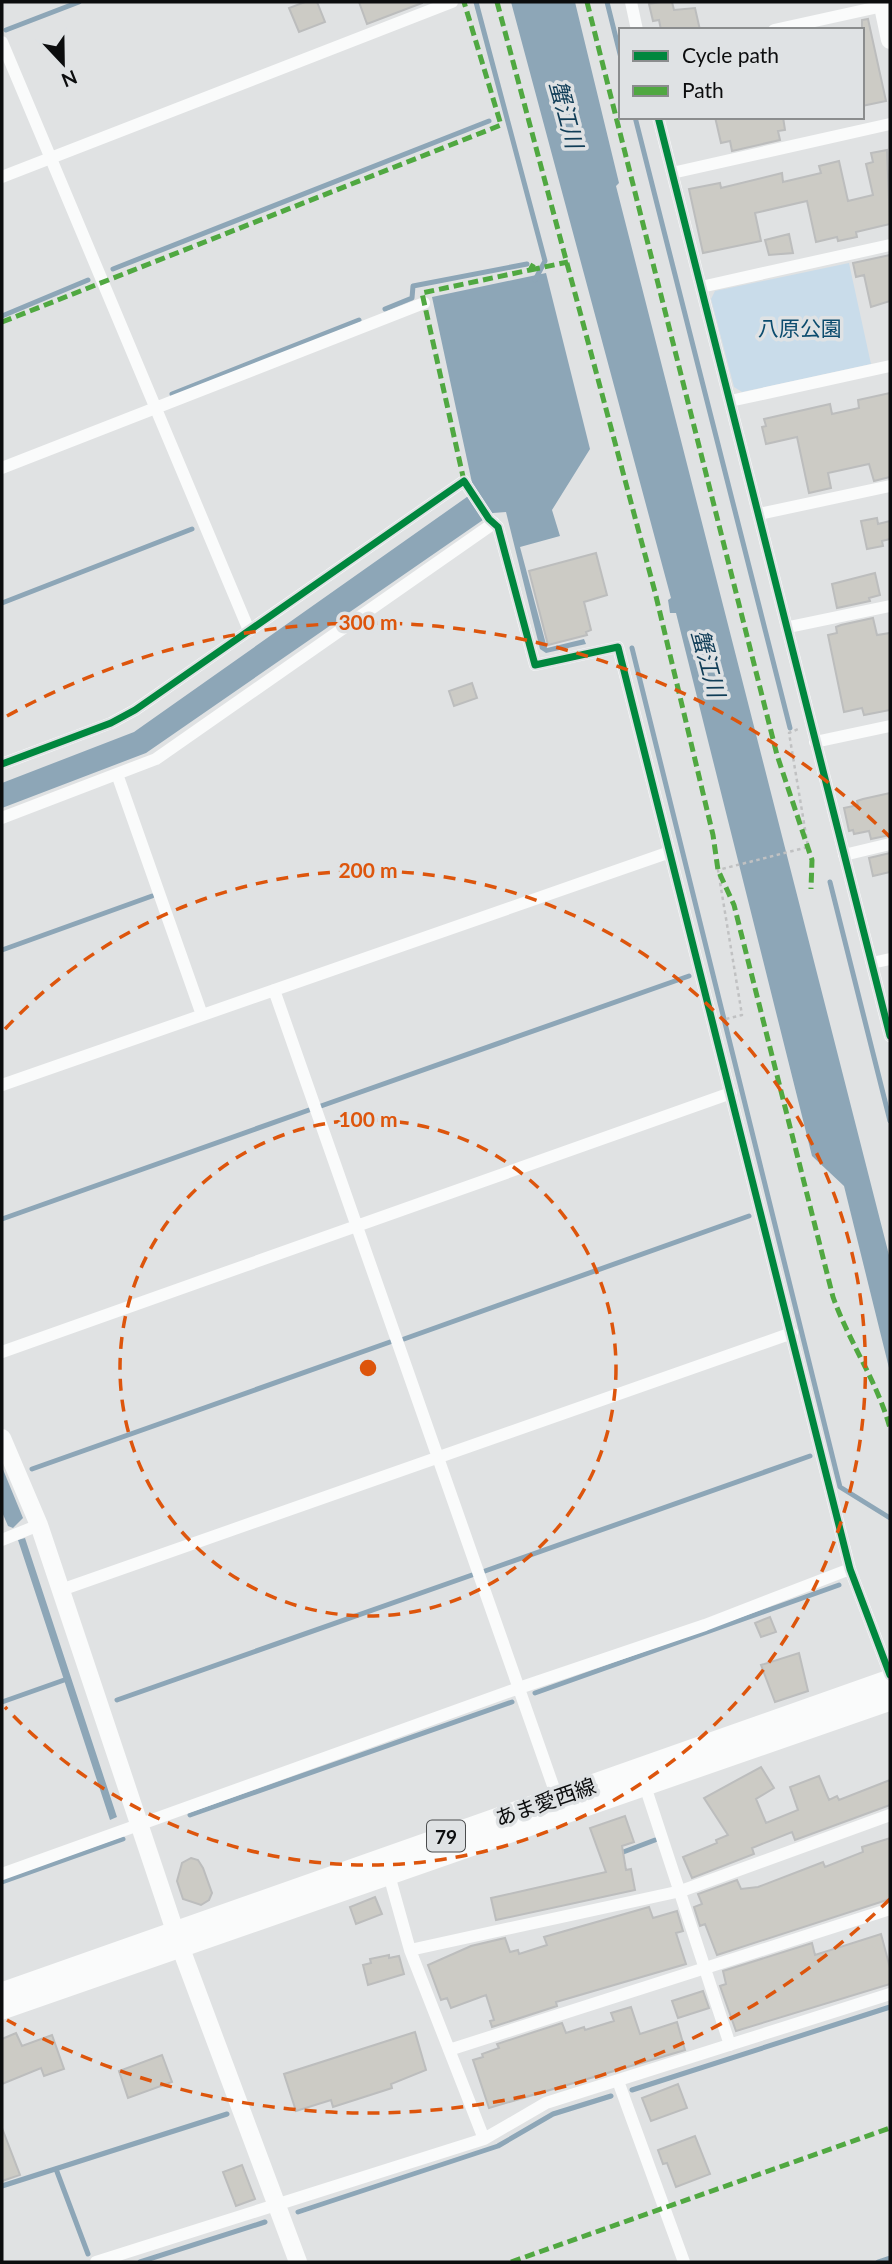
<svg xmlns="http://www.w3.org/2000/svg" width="892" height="2264" font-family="Lato,'Noto Sans JP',sans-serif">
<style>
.green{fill:#c9dcea}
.water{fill:#8da6b7}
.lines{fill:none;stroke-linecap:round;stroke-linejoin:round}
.stream{stroke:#8da6b7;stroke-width:5}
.building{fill:#cccbc5;stroke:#bcbdbd;stroke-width:2}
.path{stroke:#c0c1c2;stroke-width:2.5;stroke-dasharray:3.5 3.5;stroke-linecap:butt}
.street{stroke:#fafbfb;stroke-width:12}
.secondary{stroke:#fafbfb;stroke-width:18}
.primary{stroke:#fafbfb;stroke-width:21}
.quiet{stroke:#50a841;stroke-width:5;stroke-dasharray:10 5;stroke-linecap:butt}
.cycleway-casing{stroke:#dfe2e4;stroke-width:11}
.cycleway{stroke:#00873e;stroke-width:7}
.ring{fill:none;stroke:#dd550c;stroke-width:3.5;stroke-dasharray:12 9}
.labels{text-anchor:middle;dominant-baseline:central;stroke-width:7;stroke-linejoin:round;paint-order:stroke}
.shield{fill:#dfe2e4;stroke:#4b4d4e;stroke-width:2}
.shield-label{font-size:19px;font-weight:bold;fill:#0c0d0e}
.park-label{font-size:21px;fill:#0c4c6e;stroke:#dfe2e4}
.street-label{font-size:21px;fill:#0c0d0e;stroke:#dfe2e4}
.water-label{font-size:23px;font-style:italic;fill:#103d57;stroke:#dfe2e4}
.centre{fill:#dd550c;stroke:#dfe2e4;stroke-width:3.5}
.ring-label{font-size:21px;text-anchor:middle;font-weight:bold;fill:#dd550c;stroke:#dfe2e4;stroke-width:7;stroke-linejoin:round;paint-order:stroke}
</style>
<rect width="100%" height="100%" fill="#e0e2e3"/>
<path class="green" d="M849,263L871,364L742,392L734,387L711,299L715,291Z"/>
<path class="water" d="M511,2H575L619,183L616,186L890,1259V1372L844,1186L812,1156L676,613H670L668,600L671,598Z
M546,273L590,449L552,510L560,536L520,547L547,648L584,639L586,644L546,653L540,649L506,512L493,513L146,753L2,808V783L134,732L474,492L432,297Z
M2,1467L23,1518L13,1528L8,1526L2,1512Z
M25,1538L117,1817L110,1820L18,1540Z"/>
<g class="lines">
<path class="stream" d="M476,2L545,261L535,280
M607,2L621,58
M6,30L79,2
M635,117L790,728
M113,269L489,121
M385,309L412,298L413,286L527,264
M2,316L88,280
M172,394L359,320
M2,603L192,529
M632,648L840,1487L890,1518
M830,882L890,1121
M2,950L152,896
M321,1106L689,976
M2,1219L309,1110
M404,1339L749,1216
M32,1469L390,1342
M485,1571L810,1456
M535,1693L839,1585
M117,1700L472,1575
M2,1702L67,1679
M190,1815L512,1702
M618,1854L655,1840
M2,1882L123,1839
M632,2090L890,2007
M56,2169L88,2254
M2,2186L227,2114
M298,2212L498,2146L553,2114L611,2096
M140,2262L265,2222
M878,2262L890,2258"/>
</g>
<path class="building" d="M305,2H317L325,22L299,32L289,8Z
M359,2H422V3L367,24Z
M660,2H672L674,10L695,8L700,30H661L659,20L653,21L649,4Z
M868,19L886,101L862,106V20Z
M715,117H783L785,130L778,131L780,140L732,151L730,141L721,143Z
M887,150L890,224L856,232L857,237L838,241L837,237L816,242L807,201L755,213L761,241L703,253L689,189L720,183L721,188L782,173L783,182L821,173L819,166L839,161L848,201L873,195L866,164L873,162L871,153Z
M789,234L793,253L769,255L765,240Z
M890,255V301L871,307L864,275L856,277L853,263Z
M890,393V477L874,481L869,464L828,473L831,488L809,493L797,437L766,444L762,427L766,426L764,419L830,404L832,414L859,408L858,400Z
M877,518L878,524L890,521V539L882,541L883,546L867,549L861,521Z
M596,553L607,595L584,602L591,630L586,632L587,635L548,645L529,571Z
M875,573L880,595L869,598L870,601L837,608L832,584Z
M873,618L877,635L890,633V710L864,715L862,708L844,712L828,635L837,633L836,627L841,625Z
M472,683L477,698L454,706L449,691Z
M890,793V835L871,839L869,831L854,834L853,830L849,831L844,808L858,805L857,801L863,799Z
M890,853V872L873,876L869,858Z
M770,1617L776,1632L761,1637L755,1623Z
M799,1653L808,1691L775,1702L761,1665Z
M761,1767L774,1788L756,1799L766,1823L798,1810L790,1787L819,1776L829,1800L837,1796L839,1800L890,1780V1805L795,1840L792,1832L752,1848L754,1854L692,1878L683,1857L717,1843L716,1840L728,1835L704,1798Z
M625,1816L634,1842L622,1846L626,1870L631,1869L635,1890L496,1920L491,1898L606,1872L590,1828Z
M890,1838V1899L717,1955L705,1924L700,1926L694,1907L702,1904L698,1894L737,1880L741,1889L758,1887L818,1864L823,1862L825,1867L863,1852L862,1847Z
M191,1858L198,1860L203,1868L212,1893L209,1900L201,1905L183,1899L177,1881L182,1863Z
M375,1897L382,1914L356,1924L350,1907Z
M649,1907L653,1918L677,1911L683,1931L676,1933L686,1964L556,2002L557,2006L492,2027L490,2021L494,2020L486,1995L451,2008L447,1998L441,2000L428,1965L471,1946L505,1938L510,1952L518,1950L519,1954L547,1945L544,1937Z
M881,1934L890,1968V1984L736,2031L720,1986L726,1984L723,1971L812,1943L815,1955Z
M389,1955V1958L399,1956L404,1974L368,1985L363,1965L371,1963L370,1959Z
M703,1991L709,2008L678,2018L672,2001Z
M631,2007L640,2034L677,2022L685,2050L489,2108L473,2060L483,2057L482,2054L499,2048L497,2044L562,2023L566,2033L584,2027L585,2030L614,2021L611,2013Z
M415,2032L426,2070L391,2084L392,2088L333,2107L331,2100L296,2111L284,2074Z
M16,2033L22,2046L52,2035L64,2069L44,2076L41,2068L2,2084V2039Z
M162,2055L172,2082L128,2098L119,2071Z
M678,2084L687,2108L651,2121L642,2098Z
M2,2128L20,2175L2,2181Z
M695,2136L710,2174L676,2187L667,2163L663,2164L658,2150Z
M242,2165L255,2199L236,2206L223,2172Z"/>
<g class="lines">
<path class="path" d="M726,1019L742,1015L718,870L808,847L789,733L798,729"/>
<path class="street" d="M631,2L637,30
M774,30L883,6
M2,42L248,628
M658,117L890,1036
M672,173L890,124
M2,177L452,2
M701,287L890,245
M730,401L890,366
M2,468L424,303
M759,514L890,486
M789,627L890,606
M815,742L890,726
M2,764L111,723L135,710L464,481L489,519L498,527L535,665L618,647L850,1569L890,1675
M117,774L202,1015
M2,818L156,759L494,523
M844,855L890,844
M872,963L890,959
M274,990L557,1797
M2,1085L670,852
M2,1352L731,1093
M2,1540L39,1525
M61,1590L792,1333
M645,1786L730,2045
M2,1874L519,1688L705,1625L850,1569
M389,1875L410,1950L484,2139
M410,1950L681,1891L890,1815
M449,2050L890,1909
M618,2081L684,2262
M96,2262L484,2139L546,2103L890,1994"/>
<path class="secondary" d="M882,2L890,40
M2,1438L39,1525L180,1946L298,2262"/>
<path class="primary" d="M2,1993L890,1680
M2,2009L890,1700"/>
<path class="quiet" d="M497,2L655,592L713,835L718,870L734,905L833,1297C849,1342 877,1381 890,1428
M587,2L777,755L812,860L811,889
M530,270L568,262
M2,322L501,125L464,2
M464,481L422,293L530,270L534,263
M511,2262L890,2128"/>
<g class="cycleway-casing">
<path id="cycleway" d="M658,117L890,1036
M2,764L111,723L135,710L464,481L489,519L498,527L535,665L618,647L850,1569L890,1675"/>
</g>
<use href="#cycleway" class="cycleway"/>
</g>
<g class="ring">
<circle cx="368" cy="1368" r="248"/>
<path d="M5 1029A497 497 0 1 1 5 1707"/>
<path d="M890 1899A745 745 0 0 1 7 2020M7 716A745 745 0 0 1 890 837"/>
</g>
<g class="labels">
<rect class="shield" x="427" y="1820.5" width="38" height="31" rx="5"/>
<g class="shield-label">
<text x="446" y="1836">79</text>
</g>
<g class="park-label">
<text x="800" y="327">八原公園</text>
</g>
<g class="street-label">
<text transform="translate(545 1801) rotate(-19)">あま愛西線</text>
</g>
<g class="water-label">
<text transform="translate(567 114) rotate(75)">蟹江川</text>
<text transform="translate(709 663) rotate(75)">蟹江川</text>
</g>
</g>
<circle cx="368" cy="1368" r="10" class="centre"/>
<g class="ring-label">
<text x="368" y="630">300 m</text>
<text x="368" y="878">200 m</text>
<text x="368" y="1127">100 m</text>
</g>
<rect width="892" height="2264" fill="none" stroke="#0c0d0e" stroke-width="7"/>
<rect x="619" y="28" width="245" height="91" fill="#dfe2e4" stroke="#8b8d8e" stroke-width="2"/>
<rect x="633" y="51" width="35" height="10" fill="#00873e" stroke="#8b8d8e" stroke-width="2"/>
<text x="682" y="63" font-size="21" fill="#0c0d0e">Cycle path</text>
<rect x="633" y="86" width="35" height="10" fill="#50a841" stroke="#8b8d8e" stroke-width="2"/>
<text x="682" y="98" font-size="21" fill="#0c0d0e">Path</text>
<g transform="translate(63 63) rotate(158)" stroke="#dfe2e4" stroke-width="5" paint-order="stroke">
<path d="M0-5L12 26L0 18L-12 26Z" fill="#0c0d0e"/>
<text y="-10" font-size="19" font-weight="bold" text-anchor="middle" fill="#0c0d0e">N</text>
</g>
</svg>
